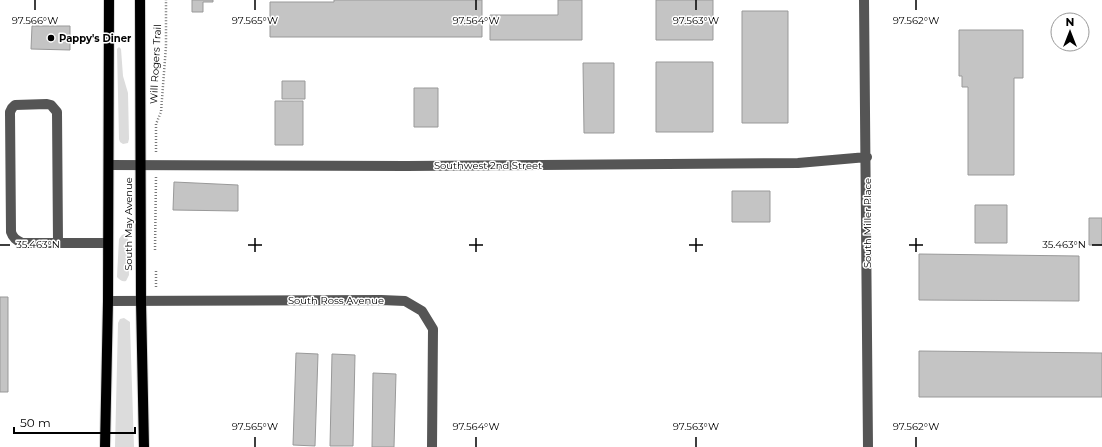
<svg xmlns="http://www.w3.org/2000/svg" width="1102" height="447" viewBox="0 0 1102 447" font-family="Montserrat,sans-serif">
  <rect width="100%" height="100%" fill="#fff"/>
  <path fill="#dcdcdc" d="M 119,47 L 121,49 L 123,76 L 128,93 L 129,139 L 128,143 L 123,144 L 120,142 L 119,139 L 117,49 Z
    M 125,234 L 128,239 L 129,275 L 126,281 C 122,282 120,280 117,277 L 119,239 L 122,235 Z
    M 124,318 L 130,322 L 130,326 L 134,447 L 115,447 L 118,323 L 120,319 Z"/>
  <path fill="#c4c4c4" stroke="#999" d="M 192,0 L 213,0 L 213,2 L 203,2 L 203,12 L 192,12 Z
    M 334,0 L 482,0 L 482,37 L 270,37 L 270,2 L 334,2 Z
    M 558,0 L 582,0 L 582,40 L 490,40 L 490,15 L 558,15 Z
    M 656,0 L 713,0 L 713,40 L 656,40 Z
    M 742,11 L 788,11 L 788,123 L 742,123 Z
    M 32,26 L 70,26 L 70,50 L 31,49 Z
    M 959,30 L 1023,30 L 1023,78 L 1014,78 L 1014,175 L 968,175 L 968,87 L 962,87 L 962,76 L 959,76 Z
    M 656,62 L 713,62 L 713,132 L 656,132 Z
    M 583,63 L 614,63 L 614,133 L 584,133 Z
    M 282,81 L 305,81 L 305,99 L 282,99 Z
    M 414,88 L 438,88 L 438,127 L 414,127 Z
    M 275,101 L 303,101 L 303,145 L 275,145 Z
    M 174,182 L 238,185 L 238,211 L 173,210 Z
    M 732,191 L 770,191 L 770,222 L 732,222 Z
    M 975,205 L 1007,205 L 1007,243 L 975,243 Z
    M 1089,218 L 1102,218 L 1102,245 L 1089,245 Z
    M 919,254 L 1079,256 L 1079,301 L 919,300 Z
    M 0,297 L 8,297 L 8,392 L 0,392 Z
    M 919,351 L 1102,353 L 1102,397 L 919,397 Z
    M 296,353 L 318,354 L 315,446 L 293,445 Z
    M 332,354 L 355,355 L 353,446 L 330,446 Z
    M 373,373 L 396,374 L 394,447 L 372,447 Z"/>
  <g fill="none" stroke-linecap="round" stroke-linejoin="round">
    <g stroke="#dbdbdb" stroke-width="12">
      <path id="major" d="M 140,0 L 141,301 L 144,447
        M 105,447 L 108,301 L 109,0"/>
    </g>
    <path stroke="#777" stroke-width="2.5" stroke-dasharray="1 2" stroke-linecap="butt" d="M 156,152 L 156,124 L 161,112 L 166,46 L 166,0
      M 155,250 L 156,177
      M 156,271 L 156,288"/>
    <path stroke="#555" stroke-width="10" d="M 864,0 L 868,447
      M 109,165 L 406,166 L 798,163 L 867,157
      M 58,243 L 57,112 L 51,105 L 47,104 L 15,105 L 12,108 L 10,112 L 11,232 C 13,238 16,240 22,243 L 108,243
      M 108,301 L 381,300 L 405,301 L 422,311 L 433,329 L 432,447"/>
    <use href="#major" stroke="#000" stroke-width="10"/>
  </g>
  <path fill="none" stroke="#000" stroke-width="1.5" d="M 35,0 L 35,10M 255,0 L 255,10M 476,0 L 476,10M 696,0 L 696,10M 916,0 L 916,10M 255,238 L 255,252M 476,238 L 476,252M 696,238 L 696,252M 916,238 L 916,252M 0,245 L 10,245M 248,245 L 262,245M 469,245 L 483,245M 689,245 L 703,245M 909,245 L 923,245M 1092,245 L 1102,245M 255,437 L 255,447M 476,437 L 476,447M 696,437 L 696,447M 916,437 L 916,447"/>
  <circle fill="#000" stroke="#fff" stroke-width="1.5" cx="51" cy="38" r="4"/>
  <g text-anchor="middle" stroke-width="3" stroke-linejoin="round" paint-order="stroke">
    <g font-size="10" font-weight="bold" fill="#000" stroke="#fff" text-anchor="start">
      <text x="59" y="42">Pappy's Diner</text>
    </g>
    <g font-size="10" fill="#000" stroke="#fff">
      <text transform="translate(155 64) rotate(-87)" y="4">Will Rogers Trail</text>
      <text x="488" y="169">Southwest 2nd Street</text>
      <text transform="translate(867 223) rotate(-90)" y="4">South Miller Place</text>
      <text transform="translate(128 224) rotate(-90)" y="4">South May Avenue</text>
      <text x="336" y="304">South Ross Avenue</text>
    </g>
  </g>
  <g font-size="10" text-anchor="middle" fill="#000" stroke="#fff" stroke-width="3" stroke-linejoin="round" paint-order="stroke">
    <text x="35" y="24">97.566°W</text>
    <text x="255" y="24">97.565°W</text>
    <text x="476" y="24">97.564°W</text>
    <text x="696" y="24">97.563°W</text>
    <text x="916" y="24">97.562°W</text>
    <text x="38" y="248">35.463°N</text>
    <text x="1064" y="248">35.463°N</text>
    <text x="255" y="430">97.565°W</text>
    <text x="476" y="430">97.564°W</text>
    <text x="696" y="430">97.563°W</text>
    <text x="916" y="430">97.562°W</text>
  </g>
  <g transform="translate(1070 32)"><circle r="19" fill="#ffffff" stroke="#999999"/>
  <path d="M0-3L7 15L0 10L-7 15Z" fill="#000000"/>
  <text y="-6" font-size="11" font-weight="bold" text-anchor="middle" fill="#000000">N</text>
  </g>
  <path d="M14 427v6h121v-6" fill="none" stroke="#000000" stroke-width="2"/>
  <text x="20" y="427" font-size="12" fill="#000000" stroke="#ffffff" stroke-width="3" paint-order="stroke">50 m</text>
</svg>
